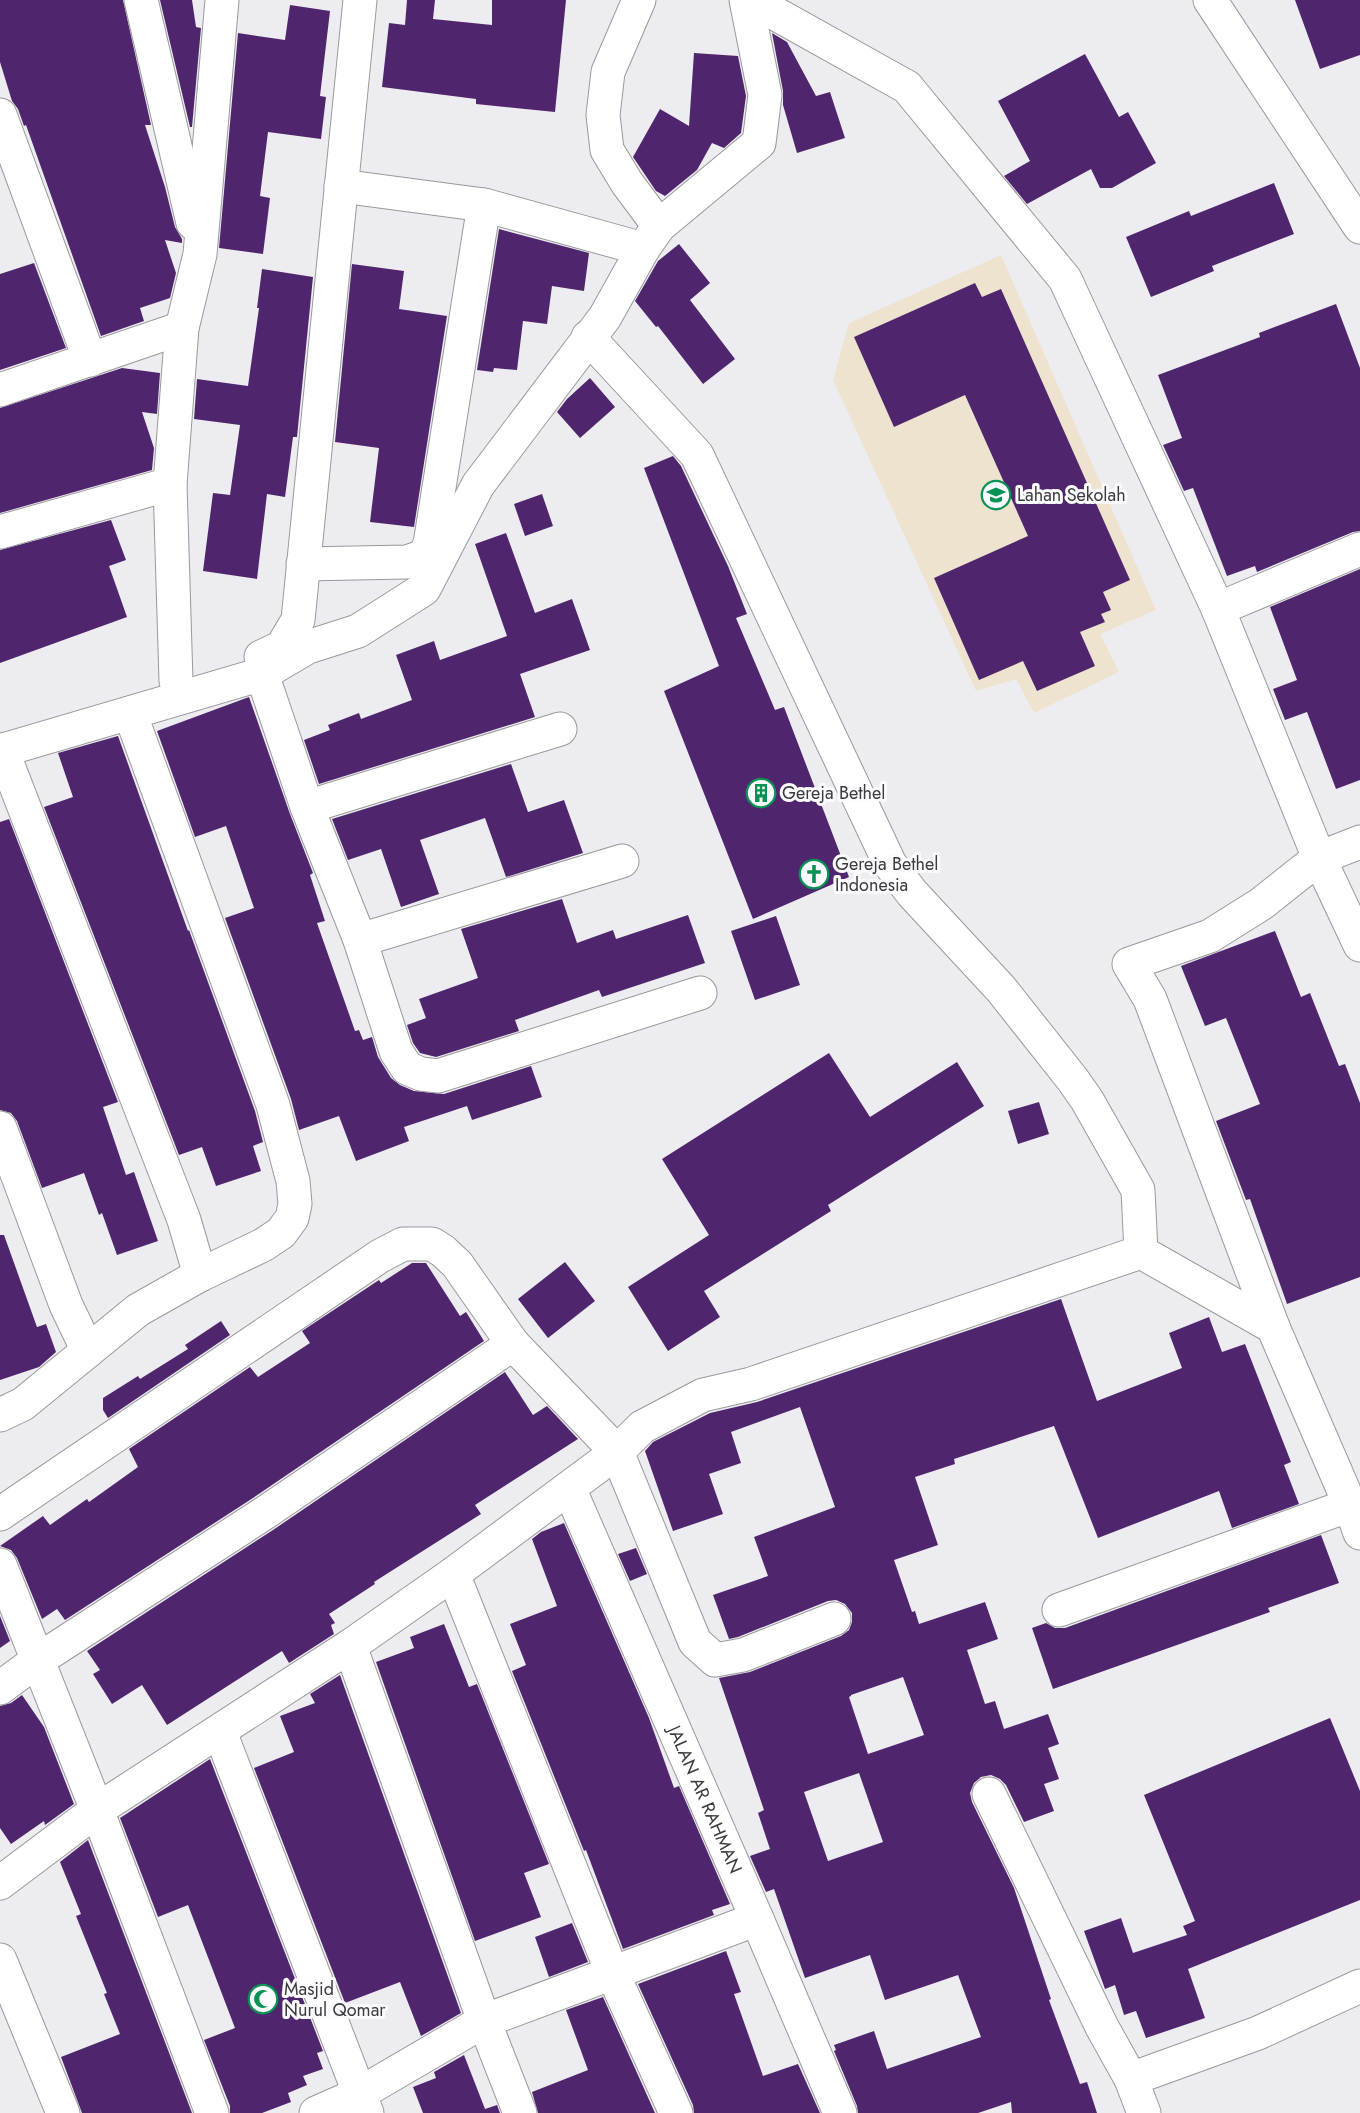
<svg xmlns="http://www.w3.org/2000/svg" width="1360" height="2113" viewBox="0 0 1360 2113" font-family="Jost,sans-serif">
  <rect width="100%" height="100%" fill="#ededf1"/>
  <path fill="#ede3ce" d="M 1001,255 L 1156,610 L 1100,634 L 1119,672 L 1034,713 L 1016,679 L 976,691 L 833,380 L 849,323 Z"/>
  <path fill="#4f266e" fill-rule="evenodd" d="M 0,0 L 123,0 L 151,125 L 145,125 L 165,187 L 175,227 L 182,239 L 182,243 L 165,240 L 176,273 L 170,298 L 140,308 L 144,321 L 101,336 L 26,125 L 24,126 L 18,109 L 12,101 L 0,62 Z
    M 160,0 L 192,0 L 196,27 L 201,28 L 192,127 L 190,127 Z
    M 407,0 L 435,0 L 433,19 L 492,25 L 492,0 L 566,0 L 555,112 L 476,104 L 476,99 L 382,87 L 389,23 L 405,25 Z
    M 1295,0 L 1360,0 L 1360,55 L 1320,69 Z
    M 290,5 L 330,11 L 320,96 L 326,97 L 321,139 L 268,132 L 260,196 L 270,198 L 263,254 L 219,248 L 238,33 L 285,40 Z
    M 772,33 L 787,42 L 816,96 L 830,92 L 845,138 L 797,153 L 783,105 L 783,91 Z
    M 694,53 L 738,56 L 746,96 L 741,133 L 724,148 L 712,143 L 697,170 L 665,196 L 656,191 L 633,157 L 660,109 L 689,126 Z
    M 1085,54 L 1119,117 L 1128,112 L 1156,163 L 1112,188 L 1100,188 L 1091,169 L 1027,204 L 1004,176 L 1030,161 L 998,101 Z
    M 1274,183 L 1294,234 L 1212,266 L 1214,271 L 1151,297 L 1126,237 L 1189,211 L 1191,216 Z
    M 499,229 L 589,253 L 584,291 L 552,286 L 547,324 L 523,321 L 517,370 L 494,368 L 493,372 L 477,370 Z
    M 679,244 L 710,283 L 690,300 L 735,359 L 703,384 L 658,326 L 656,327 L 635,301 L 658,261 Z
    M 34,263 L 66,348 L 0,370 L 0,274 Z
    M 352,264 L 404,271 L 399,309 L 447,316 L 414,527 L 370,522 L 379,448 L 335,442 Z
    M 262,269 L 313,277 L 297,437 L 293,437 L 285,497 L 267,494 L 257,579 L 203,571 L 213,493 L 230,495 L 240,425 L 194,419 L 197,379 L 248,386 L 259,308 L 257,308 Z
    M 975,283 L 982,297 L 1001,289 L 1130,580 L 1103,592 L 1111,610 L 1101,614 L 1105,622 L 1080,632 L 1095,666 L 1037,691 L 1023,661 L 979,680 L 934,578 L 1028,536 L 965,395 L 894,427 L 854,337 Z
    M 1336,304 L 1360,368 L 1360,531 L 1353,532 L 1257,572 L 1255,566 L 1227,576 L 1193,488 L 1184,491 L 1163,445 L 1182,438 L 1158,375 L 1260,337 L 1259,333 Z
    M 122,368 L 160,373 L 157,414 L 142,412 L 154,448 L 152,470 L 0,513 L 0,408 Z
    M 590,378 L 615,407 L 580,438 L 557,412 L 567,399 Z
    M 673,456 L 681,466 L 728,566 L 747,614 L 736,618 L 775,710 L 784,707 L 849,877 L 753,919 L 664,691 L 719,666 L 644,468 Z
    M 542,494 L 553,526 L 525,536 L 514,504 Z
    M 111,520 L 126,560 L 109,566 L 127,617 L 0,663 L 0,550 Z
    M 506,533 L 535,613 L 572,599 L 590,650 L 520,674 L 535,717 L 319,784 L 304,740 L 330,730 L 328,725 L 359,713 L 361,719 L 412,700 L 396,655 L 434,641 L 440,660 L 507,636 L 475,544 Z
    M 1360,569 L 1360,780 L 1336,789 L 1307,712 L 1285,720 L 1273,689 L 1297,680 L 1270,607 Z
    M 249,697 L 290,814 L 313,873 L 310,875 L 325,921 L 317,923 L 355,1031 L 359,1030 L 363,1040 L 372,1037 L 378,1057 L 391,1078 L 400,1085 L 414,1091 L 444,1094 L 531,1066 L 542,1097 L 472,1120 L 467,1106 L 404,1127 L 409,1141 L 356,1161 L 339,1116 L 299,1130 L 291,1099 L 225,918 L 254,908 L 226,826 L 195,837 L 157,731 Z
    M 118,736 L 188,931 L 189,930 L 255,1111 L 263,1142 L 253,1146 L 261,1171 L 216,1186 L 202,1147 L 179,1155 L 44,807 L 73,797 L 58,753 Z
    M 511,764 L 528,812 L 564,800 L 583,853 L 506,877 L 485,818 L 420,840 L 439,894 L 401,907 L 381,849 L 348,860 L 332,819 Z
    M 9,819 L 118,1102 L 103,1107 L 126,1175 L 134,1172 L 158,1241 L 117,1255 L 102,1213 L 99,1215 L 84,1173 L 42,1188 L 17,1121 L 11,1113 L 0,1110 L 0,822 Z
    M 562,899 L 577,943 L 613,930 L 616,939 L 688,915 L 705,963 L 602,997 L 599,990 L 515,1020 L 519,1031 L 436,1057 L 420,1053 L 413,1043 L 407,1025 L 426,1018 L 419,999 L 478,978 L 461,929 Z
    M 776,916 L 800,985 L 755,1000 L 731,931 Z
    M 1275,931 L 1301,997 L 1310,993 L 1339,1066 L 1345,1064 L 1360,1103 L 1360,1277 L 1287,1304 L 1250,1199 L 1246,1200 L 1216,1121 L 1260,1104 L 1226,1018 L 1205,1026 L 1181,966 Z
    M 829,1053 L 870,1117 L 957,1062 L 984,1106 L 828,1205 L 831,1211 L 704,1291 L 720,1317 L 668,1351 L 628,1287 L 709,1235 L 662,1159 Z
    M 1039,1102 L 1049,1134 L 1018,1144 L 1008,1111 Z
    M 0,1235 L 4,1235 L 37,1327 L 46,1324 L 56,1352 L 39,1367 L 0,1380 Z
    M 565,1262 L 595,1301 L 548,1338 L 518,1299 Z
    M 412,1263 L 426,1263 L 460,1316 L 466,1312 L 484,1341 L 253,1498 L 65,1620 L 57,1609 L 42,1619 L 17,1558 L 11,1550 L 0,1546 L 43,1516 L 50,1525 L 87,1499 L 89,1502 L 138,1467 L 129,1449 L 250,1367 L 258,1377 L 310,1343 L 302,1331 L 379,1280 L 381,1283 Z
    M 1061,1299 L 1097,1401 L 1182,1368 L 1169,1333 L 1209,1317 L 1222,1352 L 1245,1344 L 1291,1462 L 1284,1465 L 1299,1504 L 1232,1528 L 1219,1491 L 1098,1538 L 1054,1426 L 954,1459 L 955,1464 L 915,1477 L 938,1545 L 894,1560 L 912,1612 L 915,1611 L 919,1624 L 985,1602 L 998,1639 L 967,1650 L 985,1704 L 995,1701 L 1004,1729 L 1048,1714 L 1059,1744 L 1048,1748 L 1059,1779 L 1044,1784 L 1054,1811 L 1024,1822 L 1006,1785 L 1000,1779 L 991,1775 L 981,1777 L 974,1783 L 970,1793 L 972,1802 L 1014,1888 L 1051,1999 L 1049,2000 L 1080,2084 L 1087,2082 L 1097,2113 L 1012,2113 L 1011,2102 L 978,2113 L 858,2113 L 857,2106 L 834,2051 L 836,2050 L 834,2045 L 874,2031 L 887,2069 L 981,2037 L 958,1975 L 885,2000 L 870,1955 L 805,1978 L 774,1889 L 766,1892 L 750,1856 L 770,1849 L 758,1813 L 764,1810 L 719,1678 L 750,1672 L 841,1636 L 849,1630 L 852,1622 L 852,1613 L 845,1604 L 836,1600 L 828,1601 L 738,1637 L 729,1639 L 713,1595 L 768,1576 L 754,1537 L 835,1507 L 800,1407 L 731,1432 L 741,1463 L 709,1474 L 723,1514 L 673,1531 L 645,1451 L 653,1442 L 710,1413 L 757,1402 ZM 903,1677 L 924,1735 L 868,1754 L 849,1697 L 851,1696 L 851,1695 ZM 859,1773 L 883,1842 L 828,1861 L 804,1792 Z
    M 221,1321 L 230,1335 L 108,1418 L 103,1410 L 103,1398 L 138,1376 L 140,1379 L 188,1349 L 185,1345 Z
    M 505,1372 L 533,1415 L 547,1406 L 578,1439 L 475,1505 L 481,1514 L 374,1582 L 375,1584 L 329,1614 L 335,1623 L 331,1625 L 334,1634 L 289,1663 L 282,1651 L 167,1725 L 142,1685 L 112,1704 L 93,1674 L 100,1670 L 87,1651 L 273,1530 Z
    M 564,1523 L 649,1718 L 674,1788 L 679,1786 L 730,1904 L 712,1910 L 714,1915 L 623,1949 L 586,1850 L 584,1851 L 512,1671 L 526,1665 L 510,1624 L 557,1606 L 532,1539 L 541,1532 Z
    M 1321,1535 L 1339,1583 L 1268,1608 L 1270,1612 L 1053,1689 L 1032,1628 L 1046,1623 L 1055,1628 L 1065,1628 Z
    M 636,1548 L 647,1574 L 630,1581 L 618,1554 Z
    M 0,1616 L 10,1641 L 0,1648 Z
    M 444,1624 L 469,1687 L 477,1684 L 549,1864 L 524,1873 L 541,1917 L 475,1941 L 376,1662 L 414,1648 L 410,1637 Z
    M 340,1675 L 461,2013 L 421,2036 L 400,1982 L 345,2003 L 254,1768 L 294,1752 L 280,1716 L 315,1703 L 310,1694 Z
    M 22,1695 L 44,1727 L 74,1804 L 45,1825 L 44,1821 L 11,1844 L 0,1828 L 0,1706 L 11,1703 Z
    M 1330,1718 L 1360,1791 L 1360,1900 L 1188,1969 L 1205,2018 L 1146,2038 L 1136,2011 L 1124,2015 L 1115,1985 L 1105,1989 L 1084,1931 L 1121,1918 L 1133,1953 L 1187,1935 L 1183,1926 L 1195,1921 L 1144,1795 Z
    M 210,1759 L 323,2051 L 317,2053 L 323,2069 L 303,2076 L 307,2085 L 288,2093 L 291,2102 L 262,2113 L 230,2113 L 230,2106 L 204,2040 L 235,2028 L 188,1905 L 158,1917 L 120,1818 Z
    M 88,1840 L 192,2113 L 82,2113 L 61,2057 L 120,2034 L 104,1994 L 107,1993 L 76,1916 L 81,1914 L 60,1862 Z
    M 572,1923 L 588,1962 L 549,1977 L 535,1937 Z
    M 726,1951 L 741,1992 L 734,1994 L 763,2076 L 798,2064 L 820,2113 L 694,2113 L 693,2105 L 638,1984 Z
    M 603,1997 L 655,2113 L 538,2113 L 532,2092 L 588,2070 L 566,2010 Z
    M 464,2055 L 485,2109 L 497,2105 L 500,2113 L 423,2113 L 413,2087 L 436,2078 L 434,2072 Z"/>
  <g fill="none" stroke-linecap="round" stroke-linejoin="round">
    <g stroke="#99999c" stroke-width="35">
      <g id="street">
        <path d="M 141,0 L 193,223"/>
        <path d="M 639,0 L 608,72 L 603,115 L 607,150 L 627,183 L 659,226"/>
        <path d="M 751,0 L 907,87 L 1065,279 L 1218,609 L 1319,858 L 1360,945"/>
        <path d="M 1210,0 L 1360,227"/>
        <path d="M 0,115 L 90,360"/>
        <path d="M 341,186 L 484,205 L 643,249"/>
        <path d="M 588,337 L 697,455 L 890,864 L 912,893 L 1001,989 L 1073,1080 L 1087,1100 L 1138,1190 L 1141,1252 L 1273,1327"/>
        <path d="M 0,390 L 182,328"/>
        <path d="M 0,532 L 170,484"/>
        <path d="M 303,564 L 407,562 L 424,556 L 430,544 L 484,205"/>
        <path d="M 1218,609 L 1360,549"/>
        <path d="M 261,657 L 282,647 L 298,620 L 360,0"/>
        <path d="M 262,674 L 307,807 L 360,940 L 396,1051 L 407,1068 L 421,1074 L 438,1076 L 700,993"/>
        <path d="M 176,681 L 170,484 L 182,328 L 200,254 L 222,0"/>
        <path d="M 2,750 L 184,1220 L 200,1275"/>
        <path d="M 0,751 L 262,674 L 308,647 L 358,631 L 424,589 L 478,485 L 605,317 L 643,249 L 659,226 L 759,143 L 765,95 L 746,0"/>
        <path d="M 307,807 L 560,729"/>
        <path d="M 1360,842 L 1319,858 L 1261,904 L 1210,936 L 1129,964 L 1150,999 L 1273,1327 L 1350,1505 L 1360,1533"/>
        <path d="M 360,940 L 622,861"/>
        <path d="M 0,1128 L 66,1305 L 88,1351"/>
        <path d="M 0,1415 L 23,1404 L 138,1310 L 200,1275 L 263,1245 L 281,1233 L 292,1218 L 295,1204 L 293,1181 L 273,1105 L 130,713"/>
        <path id="s1" d="M 569,1488 L 757,1919 L 840,2113"/>
        <path d="M 0,1514 L 380,1256 L 403,1244 L 432,1244 L 443,1251 L 457,1264 L 513,1344 L 617,1452 L 695,1642 L 715,1660 L 743,1655 L 834,1619"/>
        <path d="M 0,1565 L 97,1810 L 350,1646 L 453,1574 L 617,1452 L 642,1427 L 703,1395 L 751,1384 L 1141,1252"/>
        <path d="M 453,1574 L 612,1972 L 676,2113"/>
        <path d="M 1059,1610 L 1350,1505"/>
        <path d="M 350,1646 L 484,2021 L 520,2113"/>
        <path d="M 0,1688 L 38,1660 L 263,1514 L 513,1344"/>
        <path d="M 220,1732 L 367,2113"/>
        <path d="M 989,1794 L 1102,2027 L 1131,2079"/>
        <path d="M 0,1883 L 97,1810 L 212,2113"/>
        <path d="M 0,1960 L 63,2113"/>
        <path d="M 316,2113 L 359,2094 L 484,2021 L 757,1919"/>
        <path d="M 1144,2113 L 1131,2079 L 1258,2033 L 1360,1986"/>
      </g>
    </g>
    <use href="#street" stroke="#fff" stroke-width="33"/>
  </g>
  <defs>
    <g id="school-ring" transform="scale(1.5)"><circle r="9.5" fill="#fbfbfe" stroke="#079353" stroke-width="1.5"/><path d="M0-5L7-2L0 1L-7-2ZM-4 1L0 2.5L4 1V4Q0 6-4 4Z" fill="#079353"/></g>
    <g id="building-ring" transform="scale(1.5)"><circle r="9.5" fill="#fbfbfe" stroke="#079353" stroke-width="1.5"/><path d="M-4-6H4V6H1V3H-1V6H-4ZM-2.5-4.3h1.7v1.8h-1.7ZM.8-4.3h1.7v1.8H.8ZM-2.5-1h1.7V.8h-1.7ZM.8-1h1.7V.8H.8Z" fill="#079353"/></g>
    <g id="church-ring" transform="scale(1.5)"><circle r="9.5" fill="#fbfbfe" stroke="#079353" stroke-width="1.5"/><path d="M-1.2-6h2.4v3.5h3.3v2.4h-3.3V6h-2.4V-.1h-3.3v-2.4h3.3Z" fill="#079353"/></g>
    <g id="mosque-ring" transform="scale(1.5)"><circle r="9.5" fill="#fbfbfe" stroke="#079353" stroke-width="1.5"/><path d="M3.5-4.9A6 6 0 1 0 3.5 4.9A5 5 0 1 1 3.5-4.9Z" fill="#079353"/></g>
  </defs>
  <g fill-rule="evenodd">
    <use href="#school-ring" x="996" y="495"/>
    <use href="#building-ring" x="761" y="793"/>
    <use href="#church-ring" x="814" y="874"/>
    <use href="#mosque-ring" x="263" y="1999"/>
  </g>
  <g text-anchor="middle" stroke-width="6" stroke-linejoin="round" paint-order="stroke">
    <g font-size="18" fill="#3b3b3d" stroke="#fbfbfe" text-anchor="start">
      <text x="1017" y="501">Lahan Sekolah</text>
      <text x="782" y="799">Gereja Bethel</text>
      <text x="835" y="870">Gereja Bethel<tspan x="835" dy="21">Indonesia</tspan></text>
      <text x="284" y="1995">Masjid<tspan x="284" dy="21">Nurul Qomar</tspan></text>
    </g>
    <g font-size="18" fill="#3b3b3d" stroke="#fbfbfe">
      <text dy="6" stroke="none"><textPath href="#s1" startOffset="340">JALAN AR RAHMAN</textPath></text>
    </g>
  </g>
</svg>
